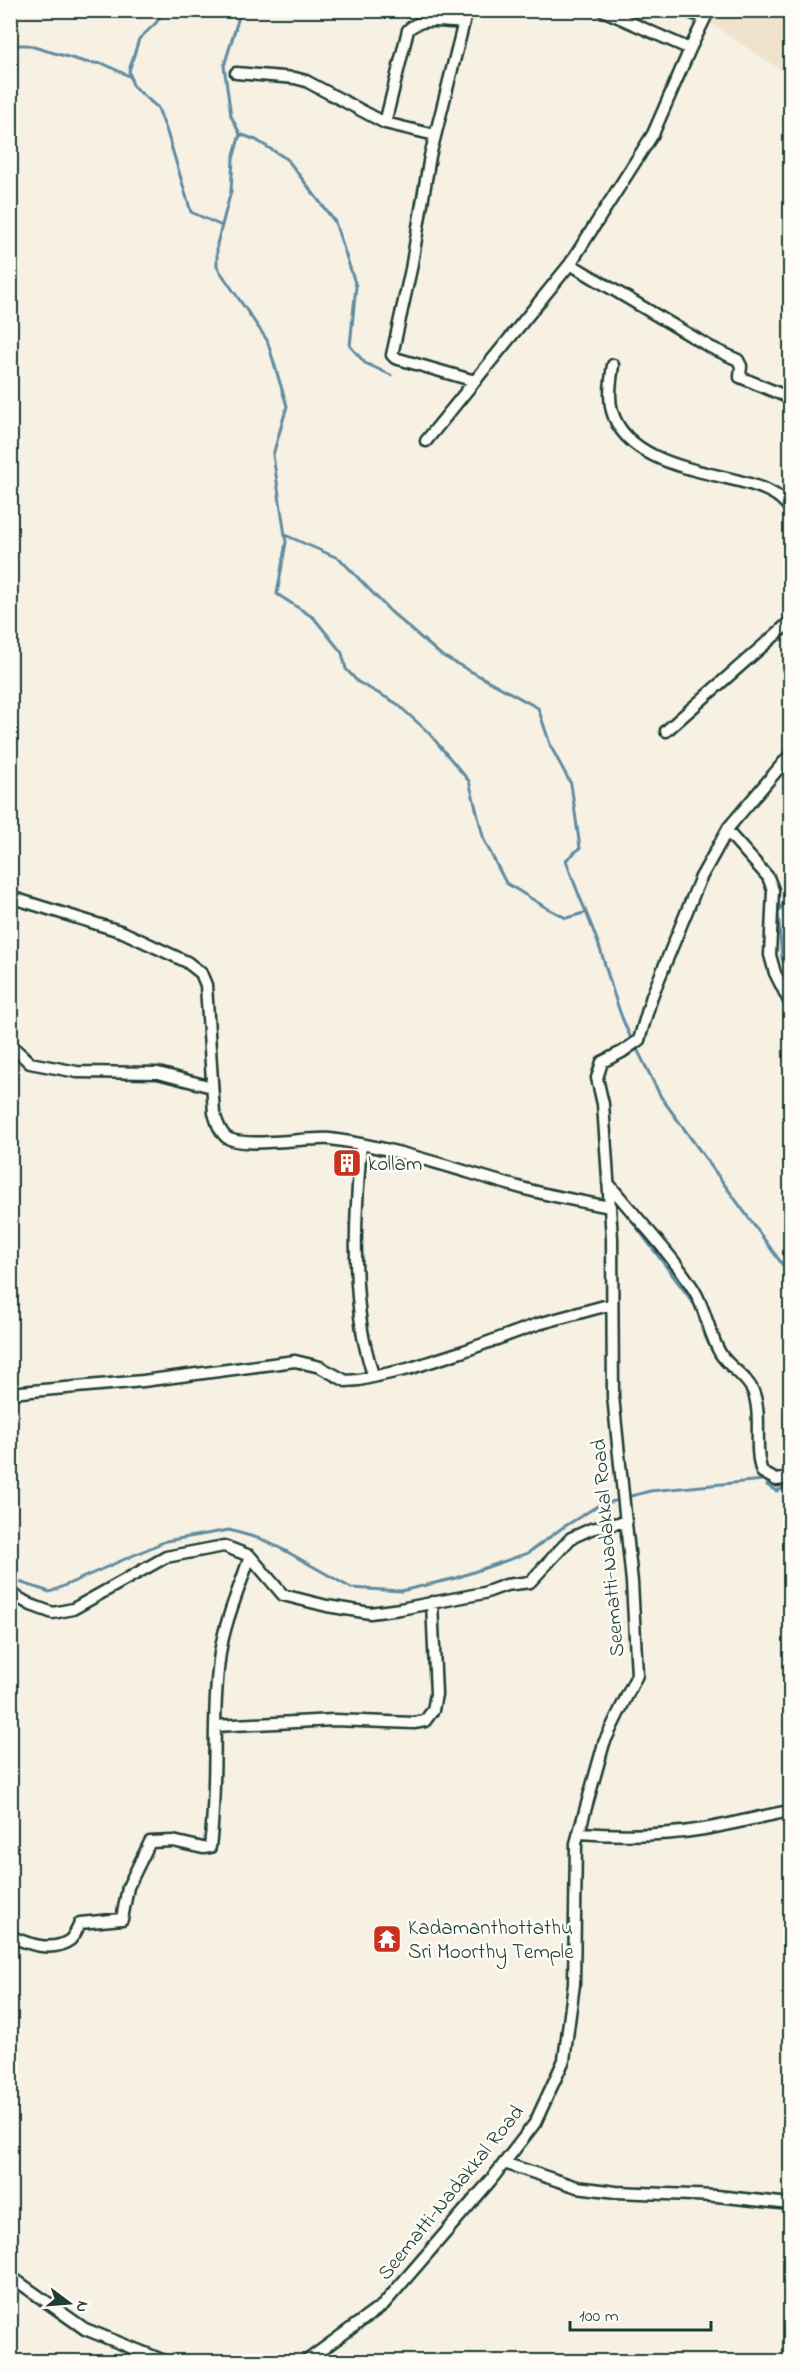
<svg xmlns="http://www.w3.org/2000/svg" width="801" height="2372" viewBox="0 0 801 2372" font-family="'Indie Flower',sans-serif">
  <rect width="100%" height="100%" fill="#f7f1e3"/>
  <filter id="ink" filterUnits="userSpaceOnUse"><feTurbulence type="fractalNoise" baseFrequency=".0167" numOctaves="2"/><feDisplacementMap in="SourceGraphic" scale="12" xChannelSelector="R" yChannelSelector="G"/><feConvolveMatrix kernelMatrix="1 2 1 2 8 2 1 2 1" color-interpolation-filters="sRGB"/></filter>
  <g filter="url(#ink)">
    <path fill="#f0e3cb" d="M 717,11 L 790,11 L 790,76 L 710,23 Z"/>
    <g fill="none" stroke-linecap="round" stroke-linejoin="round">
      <path stroke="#618ba1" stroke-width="3" d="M 164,10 L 156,23 L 139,39 L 129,71 L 133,86 L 158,108 L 167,132 L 191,212 L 222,226
        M 241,10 L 224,66 L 231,116 L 240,134 L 233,159 L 231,191 L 217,244 L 217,267 L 267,340 L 287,406 L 273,455 L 286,542 L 277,594 L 314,618 L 342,653 L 346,669 L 358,682 L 396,703 L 428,732 L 469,781 L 484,840 L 506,883 L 545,907 L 566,918 L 584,913
        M 10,45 L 27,45 L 85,62 L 104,64 L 131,77
        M 240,134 L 256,140 L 287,159 L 335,222 L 356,286 L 350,346 L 365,363 L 391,375
        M 285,535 L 340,559 L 390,611 L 441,655 L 538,708 L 551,747 L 571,784 L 580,848 L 566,860 C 575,888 588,915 598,943 C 609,974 615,1006 630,1036
        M 790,890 L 778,913 L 782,958 L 790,974
        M 638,1051 L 661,1097 L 790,1275
        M 635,1225 L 698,1309 L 702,1330 L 712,1350
        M 767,1485 L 776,1491 L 790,1486
        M 631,1496 L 650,1491 L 763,1480
        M 10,1579 L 50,1592 L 166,1541 L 229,1530 L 261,1539 L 284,1550 L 351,1588 L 401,1591 L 456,1578 L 528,1553 L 562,1528 L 599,1505 L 615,1501"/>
      <g stroke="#1f3d34" stroke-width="15">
        <path id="minor" d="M 467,10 L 430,156 L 411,269 L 392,355 L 395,358 L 475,381
          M 602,10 L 690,49
          M 684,10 L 705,18
          M 709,10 L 690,49 L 653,134 L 570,264 L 710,347 L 738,360 L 741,366 L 740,377 L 790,398
          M 236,73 L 295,78 L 306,81 L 385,123 L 435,135
          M 385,123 L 408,30 C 421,16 446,22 463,23
          M 613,365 C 611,380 608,396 612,411 C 626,461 697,470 739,481 C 758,486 779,492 790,509
          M 426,441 L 570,264
          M 666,731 L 790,622
          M 727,831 L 768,877 L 773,890 L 770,955 L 775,973 L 790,1003
          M 10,897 L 123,932 L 187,962 L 201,973 L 206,985 L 214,1113 C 217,1122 219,1131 226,1137 C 241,1149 308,1137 330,1139 C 399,1148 463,1172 529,1190 C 556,1197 583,1202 610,1207
          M 10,1044 L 30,1063 L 77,1072 L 158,1073 L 212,1087
          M 361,1144 C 356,1207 352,1267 362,1330 C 364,1345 369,1361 373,1375
          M 608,1183 C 637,1219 670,1252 694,1290 C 706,1310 709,1334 720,1353 C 729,1368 746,1375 753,1391 C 763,1416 753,1447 762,1472 L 776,1480 L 790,1478
          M 10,1393 L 143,1381 L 295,1361 L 320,1367 L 346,1381 L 359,1380 L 408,1369 L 464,1351 L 538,1324 L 612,1304
          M 10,1593 L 31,1605 L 53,1613 L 73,1609 L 166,1557 L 224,1546 L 250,1556 L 283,1595 L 327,1606 L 370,1613 L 400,1609 L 484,1593 L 506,1585 L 530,1582 L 571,1538 L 591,1529 L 626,1521
          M 215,1726 L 334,1720 L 414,1723 L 425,1721 L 433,1710 L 436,1694 L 432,1602
          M 579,1833 C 621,1836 663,1836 704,1829 C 733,1824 762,1816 790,1811
          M 10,1936 C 28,1944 52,1953 70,1940 C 74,1936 78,1928 80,1923 L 122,1919 L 128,1887 L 150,1842 L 173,1841 L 203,1848 L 210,1847 C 218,1782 211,1717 220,1653 C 225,1620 240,1587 250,1556
          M 504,2163 L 577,2187 L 616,2192 L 717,2196 L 790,2204
          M 10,2276 L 85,2329 L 167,2362
          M 305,2362 L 383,2305 L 491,2180 L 535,2123 L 564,2060 L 574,1984 L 576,1843 L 604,1743 L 637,1675 L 632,1582 L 613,1396 L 612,1238 L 603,1104 L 597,1078 L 602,1062 L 622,1052 L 639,1040 L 652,996 L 700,879 L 729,827 L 790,755"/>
      </g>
      <use href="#minor" stroke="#fdfcf7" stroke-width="10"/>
    </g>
  </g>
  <defs>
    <g id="building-square" transform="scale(1.5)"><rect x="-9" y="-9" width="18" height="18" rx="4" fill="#c8321e" stroke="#fdfcf7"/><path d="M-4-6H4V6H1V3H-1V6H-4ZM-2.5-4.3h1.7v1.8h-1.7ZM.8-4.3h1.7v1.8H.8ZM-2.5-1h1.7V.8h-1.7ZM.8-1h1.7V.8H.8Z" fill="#fff"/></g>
    <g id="temple-square" transform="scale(1.5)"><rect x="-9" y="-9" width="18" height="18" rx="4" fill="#c8321e" stroke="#fdfcf7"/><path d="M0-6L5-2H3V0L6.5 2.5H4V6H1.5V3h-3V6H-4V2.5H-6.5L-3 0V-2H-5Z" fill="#fff"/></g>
  </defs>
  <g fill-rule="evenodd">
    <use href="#building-square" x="347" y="1163"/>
    <use href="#temple-square" x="387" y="1939"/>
  </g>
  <g text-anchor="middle" stroke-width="5" stroke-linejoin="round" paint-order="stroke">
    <g font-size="21" fill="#1f3d34" stroke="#fdfcf7" text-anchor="start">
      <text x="368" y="1170">kollam</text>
      <text x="408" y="1934">Kadamanthottathu<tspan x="408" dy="24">Sri Moorthy Temple</tspan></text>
    </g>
    <g font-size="21" fill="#1f3d34" stroke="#fdfcf7">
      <text transform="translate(607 1548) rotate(-95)" y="7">Seematti-Nadakkal Road</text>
      <text transform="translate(450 2192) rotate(-51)" y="7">Seematti-Nadakkal Road</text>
    </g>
  </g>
  <rect width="801" height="2372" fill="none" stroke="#fdfcf7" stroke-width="36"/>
  <rect x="18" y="18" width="765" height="2336" fill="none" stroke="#1f3d34" stroke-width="2" filter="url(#ink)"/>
  <g transform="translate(69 2303) rotate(106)" stroke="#fdfcf7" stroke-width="4.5" paint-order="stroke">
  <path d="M0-4.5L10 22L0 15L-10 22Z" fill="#1f3d34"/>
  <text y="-9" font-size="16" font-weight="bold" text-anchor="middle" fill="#1f3d34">N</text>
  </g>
  <path d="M570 2321v9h141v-9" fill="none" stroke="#1f3d34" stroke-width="3"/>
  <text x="579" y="2321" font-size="18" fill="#1f3d34" stroke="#fdfcf7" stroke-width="4.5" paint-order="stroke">100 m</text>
</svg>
